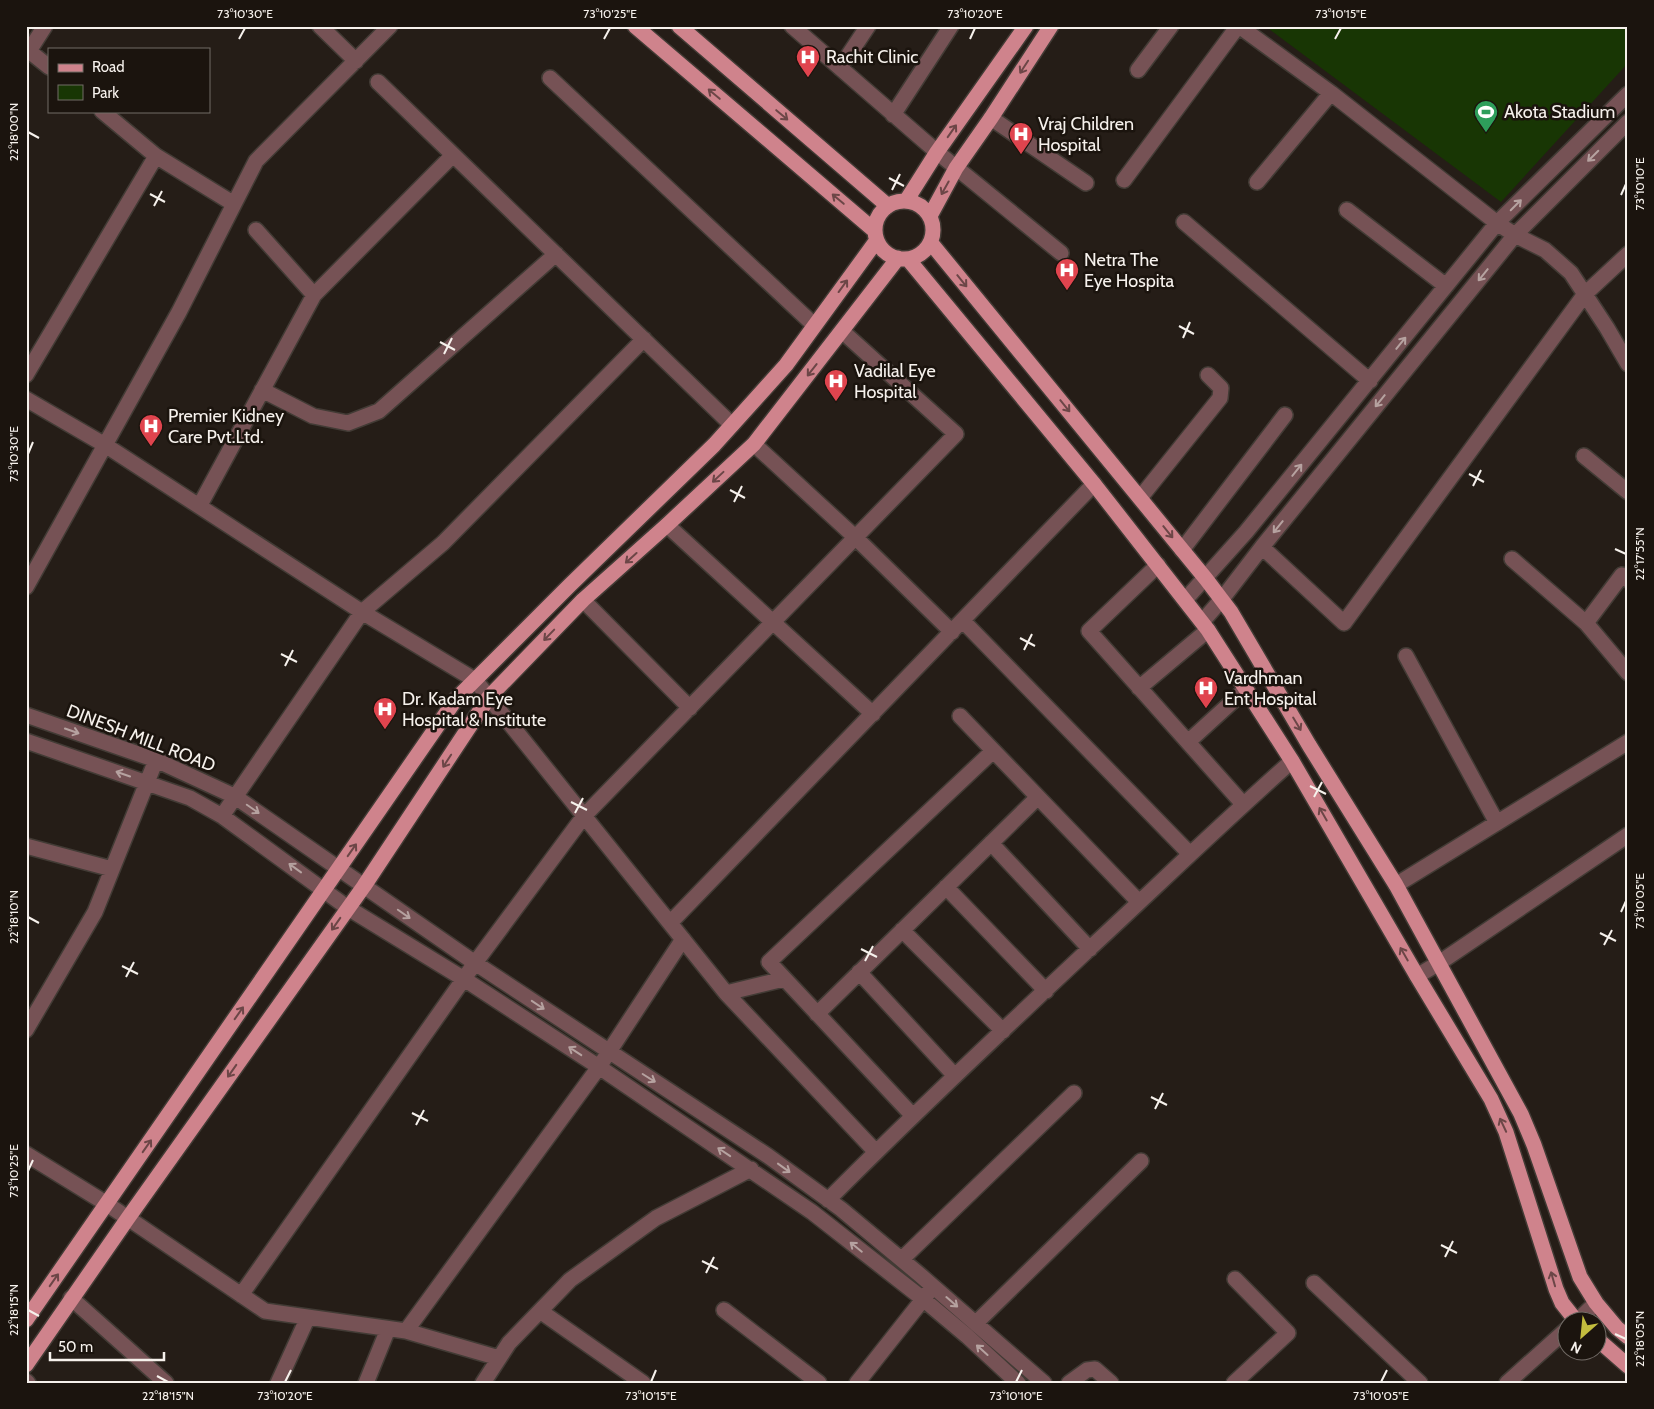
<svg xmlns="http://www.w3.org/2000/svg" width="1654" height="1409" viewBox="0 0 1654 1409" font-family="Cabin,sans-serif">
  <rect width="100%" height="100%" fill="#251d17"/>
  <path fill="#183604" d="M 1265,26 L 1628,26 L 1628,63 L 1501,202 Z"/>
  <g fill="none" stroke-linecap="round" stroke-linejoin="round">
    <g stroke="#423b35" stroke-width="18">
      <path id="minor" d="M 320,26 L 356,61
        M 792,26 L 937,152 L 1061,253
        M 1239,26 L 1331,93 L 1497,223 L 1515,235 L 1545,250 L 1571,273 L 1607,328 L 1628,364
        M 26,49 L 29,51 L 45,26
        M 29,51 L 49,67
        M 840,68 L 868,26
        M 1138,70 L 1171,26
        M 550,78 L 814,325
        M 378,82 L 732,425
        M 102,111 L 156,156 L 234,204
        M 893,115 L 951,26
        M 991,118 L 1086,183
        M 1124,180 L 1238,26
        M 1257,182 L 1331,93
        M 1347,210 L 1446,286
        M 1184,222 L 1370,381
        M 256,230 L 314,295
        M 26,375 L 156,156
        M 262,390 L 313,416 L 348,423 L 379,411 L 556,254
        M 26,399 L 105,445 L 362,612 L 475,680 L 726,993 L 876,1152
        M 754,444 L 856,538 L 952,632
        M 1584,456 L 1628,492
        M 1140,498 L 1220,398 L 1221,388 L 1208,375
        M 200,505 L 314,295 L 453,155
        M 667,525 L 873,714
        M 1262,547 L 1344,623 L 1585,294 L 1628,254
        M 1182,550 L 1285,415
        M 1512,559 L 1586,623 L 1628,673
        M 1158,565 L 1089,631 L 1243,804
        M 26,587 L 179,312 L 256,161 L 390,26
        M 583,600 L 690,708
        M 1185,600 L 1246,532 L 1497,223 L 1628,94
        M 963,621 L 1190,854
        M 1202,622 L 1222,599 L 1262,547 L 1515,235 L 1628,122
        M 1586,623 L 1622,575 L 1628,580
        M 1406,656 L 1497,823
        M 1139,688 L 1208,630
        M 26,715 L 156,760 L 234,796 L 475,963 L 768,1156 L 841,1209 L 920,1275 L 1044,1383
        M 960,716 L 1139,902
        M 26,741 L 190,798 L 222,816 L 348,908 L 464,979 L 599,1067 L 812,1212 L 923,1299 L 967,1336 L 1018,1383
        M 1188,742 L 1246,689
        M 222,816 L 362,612 L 443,543 L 644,339
        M 991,843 L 1090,949
        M 26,846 L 112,869
        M 1396,885 L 1628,742
        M 946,887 L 1046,991
        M 670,923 L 1094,484
        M 902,930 L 1003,1031
        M 859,972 L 955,1076
        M 1417,976 L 1439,963 L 1628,835
        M 726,993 L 784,979
        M 817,1014 L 1038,797
        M 26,1030 L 95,912 L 156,760
        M 913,1116 L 769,962 L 993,751
        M 26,1154 L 107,1204 L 265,1311 L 406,1331 L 499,1358
        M 828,1200 C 912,1115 1000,1033 1087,951 C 1155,888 1222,823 1292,761
        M 902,1259 L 1074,1093
        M 1314,1283 L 1420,1383
        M 241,1295 L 475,963 L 584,816 L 956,434 L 842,331
        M 71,1298 L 166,1383
        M 724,1310 L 819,1383
        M 540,1311 L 643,1383
        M 1576,1322 L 1596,1303
        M 976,1323 L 1141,1161
        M 406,1331 L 599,1067 L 683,939
        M 26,1381 L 28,1383
        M 278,1383 L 308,1317
        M 366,1383 L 388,1329
        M 483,1383 L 509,1343 L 570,1280 L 656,1218 L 751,1169
        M 857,1383 L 928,1293
        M 1069,1383 L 1087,1370 L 1095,1369 L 1111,1383
        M 1234,1383 L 1288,1333 L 1235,1279
        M 1507,1383 L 1566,1330"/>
    </g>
    <g stroke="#423b35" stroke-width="18">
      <path id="major" d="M 635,26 L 875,231
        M 679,26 L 888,206
        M 906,201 L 937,152 L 1026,26
        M875 230a29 29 0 1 1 58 0a29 29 0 1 1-58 0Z
        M 930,216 L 956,168 L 991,118 L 1051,26
        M 931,243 L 1206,579 L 1231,612 L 1309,745 L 1396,885 L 1521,1114 L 1534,1145 L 1580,1277 L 1596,1303 L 1617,1328 L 1628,1337
        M 908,259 L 1094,484 L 1208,630 L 1292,761 L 1417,976 L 1491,1099 L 1506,1132 L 1556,1289 L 1562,1303 L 1577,1322
        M 26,1320 L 456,699 L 569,586 L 714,445 L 786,365 L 877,240
        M 1596,1338 L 1628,1366
        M 26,1365 L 128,1218 L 364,886 L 489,697 L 583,600 L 667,525 L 754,444 L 898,258"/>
    </g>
    <use href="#minor" stroke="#765255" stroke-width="15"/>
    <use href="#major" stroke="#cf838c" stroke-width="15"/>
  </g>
  <defs><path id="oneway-shaft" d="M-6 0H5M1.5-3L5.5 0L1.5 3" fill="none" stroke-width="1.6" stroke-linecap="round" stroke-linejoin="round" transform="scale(1.25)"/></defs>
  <g stroke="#6c4647">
    <use href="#oneway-shaft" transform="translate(1024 67) rotate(123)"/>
    <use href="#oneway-shaft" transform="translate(714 94) rotate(-140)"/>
    <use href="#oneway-shaft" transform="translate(782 115) rotate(40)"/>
    <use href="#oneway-shaft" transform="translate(952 131) rotate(-55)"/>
    <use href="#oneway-shaft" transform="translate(945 188) rotate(119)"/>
    <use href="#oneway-shaft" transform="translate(838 199) rotate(-140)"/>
    <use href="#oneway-shaft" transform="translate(962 281) rotate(51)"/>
    <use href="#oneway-shaft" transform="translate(843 286) rotate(-54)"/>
    <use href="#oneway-shaft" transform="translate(812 370) rotate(128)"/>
    <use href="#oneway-shaft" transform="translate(1065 406) rotate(51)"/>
    <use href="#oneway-shaft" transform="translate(718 477) rotate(137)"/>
    <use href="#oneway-shaft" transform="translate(1168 532) rotate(51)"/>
    <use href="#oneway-shaft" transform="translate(631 558) rotate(138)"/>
    <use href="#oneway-shaft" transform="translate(549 635) rotate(134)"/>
    <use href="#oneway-shaft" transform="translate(1297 724) rotate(59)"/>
    <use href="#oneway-shaft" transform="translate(447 761) rotate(123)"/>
    <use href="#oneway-shaft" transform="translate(1323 814) rotate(-120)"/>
    <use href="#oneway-shaft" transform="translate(352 850) rotate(-55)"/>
    <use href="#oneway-shaft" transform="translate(336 924) rotate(125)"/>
    <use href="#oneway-shaft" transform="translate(1404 954) rotate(-120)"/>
    <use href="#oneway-shaft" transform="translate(239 1013) rotate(-55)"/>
    <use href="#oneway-shaft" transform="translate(232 1071) rotate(125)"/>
    <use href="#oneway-shaft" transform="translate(1503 1125) rotate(-115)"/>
    <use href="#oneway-shaft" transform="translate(147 1146) rotate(-55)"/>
    <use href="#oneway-shaft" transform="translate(1553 1279) rotate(-106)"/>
    <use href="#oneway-shaft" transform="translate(54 1280) rotate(-55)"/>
  </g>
  <g stroke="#b6a2a0">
    <use href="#oneway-shaft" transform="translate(1593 156) rotate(135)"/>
    <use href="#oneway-shaft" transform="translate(1516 205) rotate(-45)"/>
    <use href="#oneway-shaft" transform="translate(1483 275) rotate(129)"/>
    <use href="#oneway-shaft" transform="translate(1401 343) rotate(-51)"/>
    <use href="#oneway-shaft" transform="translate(1380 401) rotate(129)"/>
    <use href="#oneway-shaft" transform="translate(1297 470) rotate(-51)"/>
    <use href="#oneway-shaft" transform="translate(1278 527) rotate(129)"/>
    <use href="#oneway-shaft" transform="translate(72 731) rotate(19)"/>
    <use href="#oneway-shaft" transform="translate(123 774) rotate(-161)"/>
    <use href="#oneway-shaft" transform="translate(253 809) rotate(35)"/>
    <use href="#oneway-shaft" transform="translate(295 868) rotate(-144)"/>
    <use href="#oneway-shaft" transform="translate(404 914) rotate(35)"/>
    <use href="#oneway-shaft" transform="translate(538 1005) rotate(34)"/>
    <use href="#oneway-shaft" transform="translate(575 1051) rotate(-147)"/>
    <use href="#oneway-shaft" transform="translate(649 1078) rotate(32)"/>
    <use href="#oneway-shaft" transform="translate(724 1152) rotate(-146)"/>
    <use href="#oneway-shaft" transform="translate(784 1168) rotate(36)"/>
    <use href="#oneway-shaft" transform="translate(856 1247) rotate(-141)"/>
    <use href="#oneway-shaft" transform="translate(952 1302) rotate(41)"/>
    <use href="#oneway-shaft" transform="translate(982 1350) rotate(-138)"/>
  </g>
  <path fill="none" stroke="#f6f1ec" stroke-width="2" d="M 239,39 L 245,28M 604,39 L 610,28M 970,39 L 975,28M 1335,39 L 1341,28M 28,132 L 39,138M 889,178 L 904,186M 892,190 L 900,174M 150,194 L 165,202M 1621,195 L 1626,184M 154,206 L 162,191M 1179,326 L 1194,334M 1183,338 L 1190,322M 440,342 L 455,350M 444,354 L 452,338M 28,454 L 33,442M 1469,474 L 1484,482M 1473,486 L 1481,470M 730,490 L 745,498M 734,502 L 742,486M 1615,549 L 1626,554M 1020,638 L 1035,646M 1024,650 L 1032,634M 281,654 L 297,662M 285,666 L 293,650M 1310,786 L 1326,794M 1314,797 L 1322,782M 571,802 L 587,810M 575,813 L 583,798M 1621,912 L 1626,901M 28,917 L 39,923M 1600,933 L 1616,941M 1604,945 L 1612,930M 861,949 L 877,957M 865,961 L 873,946M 122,966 L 138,974M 126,977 L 134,962M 1151,1097 L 1167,1105M 1155,1109 L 1163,1093M 412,1113 L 428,1121M 416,1125 L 424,1110M 28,1171 L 33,1160M 1441,1245 L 1457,1253M 1445,1257 L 1453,1241M 702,1261 L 718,1269M 706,1273 L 714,1257M 28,1310 L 39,1316M 1615,1334 L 1626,1339M 157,1376 L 168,1382M 285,1382 L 291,1370M 651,1382 L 656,1370M 1016,1382 L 1022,1370M 1381,1382 L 1387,1370"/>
  <defs>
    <g id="hospital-pin" transform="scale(1.25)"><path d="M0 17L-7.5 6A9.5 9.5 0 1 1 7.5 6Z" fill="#e0444e" stroke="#1b140e"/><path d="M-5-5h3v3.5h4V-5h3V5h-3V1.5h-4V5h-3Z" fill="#fff"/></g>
    <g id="stadium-pin" transform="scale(1.25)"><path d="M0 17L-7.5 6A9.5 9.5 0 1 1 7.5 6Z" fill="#2e9e5b" stroke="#1b140e"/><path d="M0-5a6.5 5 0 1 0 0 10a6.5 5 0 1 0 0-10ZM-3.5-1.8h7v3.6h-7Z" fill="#fff"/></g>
  </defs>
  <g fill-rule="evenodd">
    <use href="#hospital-pin" x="808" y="57"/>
    <use href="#stadium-pin" x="1486" y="112"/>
    <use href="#hospital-pin" x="1021" y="134"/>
    <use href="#hospital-pin" x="1067" y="270"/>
    <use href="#hospital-pin" x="836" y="381"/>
    <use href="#hospital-pin" x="151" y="426"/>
    <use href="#hospital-pin" x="1206" y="688"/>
    <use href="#hospital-pin" x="385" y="709"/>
  </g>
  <g text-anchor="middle" stroke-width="5" stroke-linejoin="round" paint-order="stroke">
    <g font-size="18" fill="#f6f1ec" stroke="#1b140e" text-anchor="start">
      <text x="826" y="63">Rachit Clinic</text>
      <text x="1504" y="118">Akota Stadium</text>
      <text x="1038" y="130">Vraj Children<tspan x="1038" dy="21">Hospital</tspan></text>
      <text x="1084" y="266">Netra The<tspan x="1084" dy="21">Eye Hospita</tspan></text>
      <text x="854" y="377">Vadilal Eye<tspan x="854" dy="21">Hospital</tspan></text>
      <text x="168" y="422">Premier Kidney<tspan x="168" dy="21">Care Pvt.Ltd.</tspan></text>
      <text x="1224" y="684">Vardhman<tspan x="1224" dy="21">Ent Hospital</tspan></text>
      <text x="402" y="705">Dr. Kadam Eye<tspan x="402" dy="21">Hospital &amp; Institute</tspan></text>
    </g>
    <g font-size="18" fill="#f6f1ec" stroke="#1b140e">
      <text transform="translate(141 738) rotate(21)" y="6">DINESH MILL ROAD</text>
    </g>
  </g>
  <rect width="1654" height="1409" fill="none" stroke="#1b140e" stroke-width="55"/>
  <rect x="48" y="48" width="162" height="65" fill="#1b140e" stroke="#736c67"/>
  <rect x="58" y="64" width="25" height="8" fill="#cf838c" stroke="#736c67"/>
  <text x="92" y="72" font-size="15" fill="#f6f1ec">Road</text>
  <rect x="58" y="85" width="25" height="15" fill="#183604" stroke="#736c67"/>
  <text x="92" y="98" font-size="15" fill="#f6f1ec">Park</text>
  <g transform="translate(1582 1336) rotate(207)"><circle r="24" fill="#1b140e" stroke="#736c67"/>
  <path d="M0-4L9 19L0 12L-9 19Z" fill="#c3bd3e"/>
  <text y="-8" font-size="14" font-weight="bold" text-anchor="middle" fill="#f6f1ec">N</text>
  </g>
  <path d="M50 1352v8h114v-8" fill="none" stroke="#f6f1ec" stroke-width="2.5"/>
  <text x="58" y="1352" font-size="15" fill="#f6f1ec" stroke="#1b140e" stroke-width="4" paint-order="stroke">50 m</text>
  <rect x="28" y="28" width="1598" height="1354" fill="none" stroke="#f6f1ec" stroke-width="2"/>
  <g font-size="12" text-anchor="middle" fill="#f6f1ec">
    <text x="245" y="18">73°10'30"E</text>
    <text x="610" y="18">73°10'25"E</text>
    <text x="975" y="18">73°10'20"E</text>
    <text x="1341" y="18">73°10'15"E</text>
    <text transform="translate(14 132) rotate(-90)" y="4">22°18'00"N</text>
    <text transform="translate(1640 184) rotate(-90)" y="4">73°10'10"E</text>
    <text transform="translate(14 454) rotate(-90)" y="4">73°10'30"E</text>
    <text transform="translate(1640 554) rotate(-90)" y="4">22°17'55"N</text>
    <text transform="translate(1640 901) rotate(-90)" y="4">73°10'05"E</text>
    <text transform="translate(14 917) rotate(-90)" y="4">22°18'10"N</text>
    <text transform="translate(14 1171) rotate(-90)" y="4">73°10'25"E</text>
    <text transform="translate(14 1310) rotate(-90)" y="4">22°18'15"N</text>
    <text transform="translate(1640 1339) rotate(-90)" y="4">22°18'05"N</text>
    <text x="168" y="1400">22°18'15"N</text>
    <text x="285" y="1400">73°10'20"E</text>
    <text x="651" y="1400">73°10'15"E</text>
    <text x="1016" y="1400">73°10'10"E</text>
    <text x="1381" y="1400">73°10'05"E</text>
  </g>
</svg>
